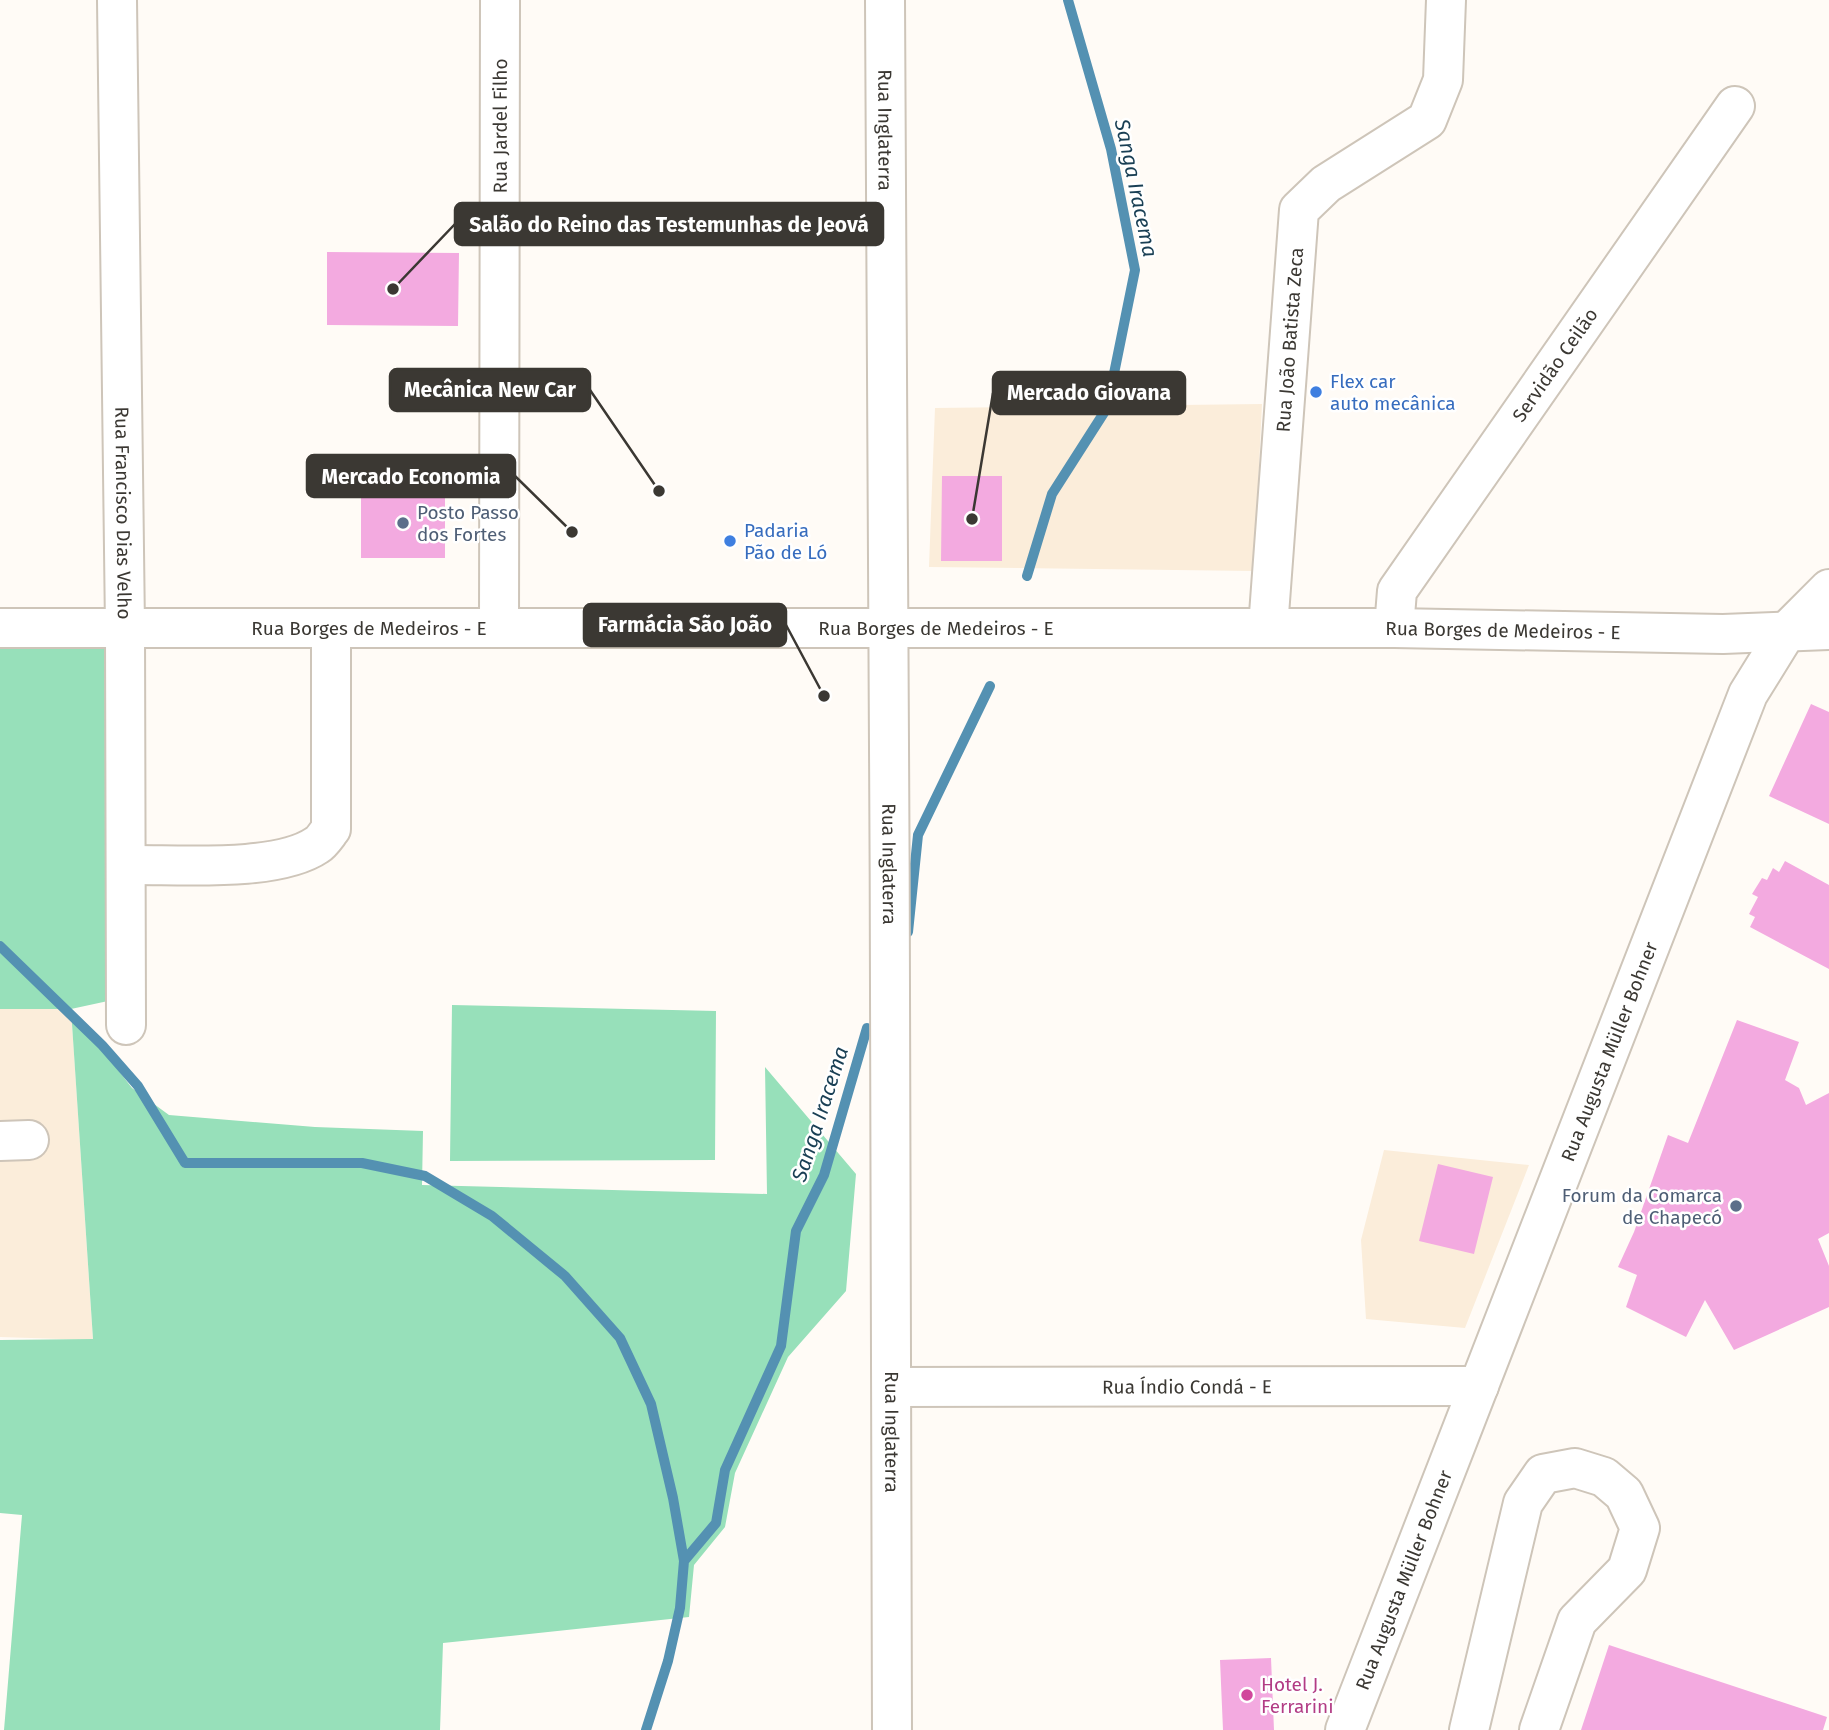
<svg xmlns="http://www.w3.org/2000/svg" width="1829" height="1730" viewBox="0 0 1829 1730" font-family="'Fira Sans',sans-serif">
  <rect width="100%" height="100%" fill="#fffbf6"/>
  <path fill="#fbedda" d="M 1262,404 L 1254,571 L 929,567 L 935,408 Z
    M 0,1009 L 71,1009 L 93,1340 L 0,1337 Z
    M 1384,1150 L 1529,1165 L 1465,1328 L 1366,1319 L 1361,1240 Z"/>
  <path fill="#97e0ba" d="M 0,646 L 107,646 L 108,1001 L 71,1009 L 132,1088 L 169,1115 L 315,1127 L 423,1131 L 422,1185 L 767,1194 L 765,1067 L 856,1174 L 846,1291 L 788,1357 L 735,1473 L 725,1527 L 694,1565 L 689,1617 L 443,1643 L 440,1730 L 4,1730 L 22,1515 L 0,1513 L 0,1340 L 93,1339 L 71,1009 L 0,1009 Z
    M 452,1005 L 716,1011 L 715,1160 L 450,1161 Z"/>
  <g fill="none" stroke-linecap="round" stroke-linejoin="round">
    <path stroke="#5491b2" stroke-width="10" d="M 1027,576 L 1052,494 L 1107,408 L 1135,270 L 1111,149 L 1068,0
      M 908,932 L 918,835 L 990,686
      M 0,946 L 102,1045 L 138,1086 L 185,1163 L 362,1163 L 425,1176 L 492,1216 L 565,1276 L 620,1338 L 651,1404 L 673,1498 L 684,1561 L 680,1608 L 668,1661 L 646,1730
      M 684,1561 L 716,1523 L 725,1470 L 781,1346 L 796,1231 L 824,1175 L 867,1028"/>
  </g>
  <path fill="#f3aae0" d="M 327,252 L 459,253 L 458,326 L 327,325 Z
    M 347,456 L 456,456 L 456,488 L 445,488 L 445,558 L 361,558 L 361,486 L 348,486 Z
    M 942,476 L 1002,476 L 1002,561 L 941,561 Z
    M 1811,704 L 1829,712 L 1829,824 L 1769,796 Z
    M 1785,861 L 1829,885 L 1829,969 L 1750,927 L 1755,917 L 1749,914 L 1758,897 L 1752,894 L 1762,878 L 1767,880 L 1773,868 L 1779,872 Z
    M 1737,1020 L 1799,1042 L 1785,1080 L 1799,1088 L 1806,1105 L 1829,1093 L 1829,1233 L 1818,1239 L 1829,1266 L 1829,1307 L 1734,1350 L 1705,1300 L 1686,1337 L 1626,1307 L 1637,1275 L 1618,1267 L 1634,1232 L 1668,1135 L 1688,1143 Z
    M 1438,1164 L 1493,1177 L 1474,1254 L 1419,1241 Z
    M 1609,1645 L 1827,1717 L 1823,1730 L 1581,1730 Z
    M 1271,1658 L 1274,1730 L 1223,1730 L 1220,1660 Z"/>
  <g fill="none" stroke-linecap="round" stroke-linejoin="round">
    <g stroke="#cec5b9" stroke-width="42">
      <g id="minor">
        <path id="s1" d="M 117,0 L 125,628 L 126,1025"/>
        <path id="s2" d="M 885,0 C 886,577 894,1153 892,1730"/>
        <path id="s3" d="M 0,628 L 1394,628 L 1723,634 L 1829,630"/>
        <path id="s4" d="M 499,628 L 500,0"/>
        <path id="s5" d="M 1268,628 L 1299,210 L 1326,184 L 1427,120 L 1443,80 L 1446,0"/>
        <path id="s6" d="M 1394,628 L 1397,591 L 1735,106"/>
        <path d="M 126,865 C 176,864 276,873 317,845 C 322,842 327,834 331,829 L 331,628"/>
        <path d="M 0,1141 L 29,1140"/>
        <path id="s7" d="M 893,1387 L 1479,1386"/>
        <path id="s8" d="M 1345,1730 L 1748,694 L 1787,631 L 1829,589"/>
        <path d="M 1469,1730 L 1523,1503 L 1543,1474 L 1575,1468 L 1604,1477 L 1624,1494 L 1640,1528 L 1627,1570 L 1577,1621 L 1539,1730"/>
      </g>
    </g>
    <use href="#minor" stroke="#fff" stroke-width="38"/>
  </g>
  <g fill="#3f7fe0" stroke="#fff" stroke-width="2.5">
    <circle cx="1316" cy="392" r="7"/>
    <circle cx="730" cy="541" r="7"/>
  </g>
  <g fill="#5c6f8a" stroke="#fff" stroke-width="2.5">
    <circle cx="403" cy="523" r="7"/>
    <circle cx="1736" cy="1206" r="7"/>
  </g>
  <circle fill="#d1479c" stroke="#fff" stroke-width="2.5" cx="1247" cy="1695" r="7"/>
  <g text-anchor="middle" stroke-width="5" stroke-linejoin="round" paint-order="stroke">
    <g font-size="19" fill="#3b3833" stroke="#fff">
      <text dy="7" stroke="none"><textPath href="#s4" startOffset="502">Rua Jardel Filho</textPath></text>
      <text dy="7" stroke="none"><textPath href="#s2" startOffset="130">Rua Inglaterra</textPath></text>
      <text dy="7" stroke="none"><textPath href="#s5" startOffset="289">Rua João Batista Zeca</textPath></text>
      <text dy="7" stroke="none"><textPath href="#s6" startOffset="313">Servidão Ceilão</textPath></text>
      <text dy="7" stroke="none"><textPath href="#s1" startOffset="513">Rua Francisco Dias Velho</textPath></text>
      <text dy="7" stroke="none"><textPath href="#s3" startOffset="369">Rua Borges de Medeiros - E</textPath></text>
      <text dy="7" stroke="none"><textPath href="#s3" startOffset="936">Rua Borges de Medeiros - E</textPath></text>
      <text dy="7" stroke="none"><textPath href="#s3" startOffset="1503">Rua Borges de Medeiros - E</textPath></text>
      <text dy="7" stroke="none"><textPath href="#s2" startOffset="864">Rua Inglaterra</textPath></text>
      <text dy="7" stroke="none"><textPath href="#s8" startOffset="728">Rua Augusta Müller Bohner</textPath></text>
      <text dy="7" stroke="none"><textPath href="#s7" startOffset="294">Rua Índio Condá - E</textPath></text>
      <text dy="7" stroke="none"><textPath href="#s2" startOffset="1432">Rua Inglaterra</textPath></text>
      <text dy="7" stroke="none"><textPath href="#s8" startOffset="161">Rua Augusta Müller Bohner</textPath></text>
    </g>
    <g font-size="19" fill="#366cbe" stroke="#fff" text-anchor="start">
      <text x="1330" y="388">Flex car<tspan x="1330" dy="22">auto mecânica</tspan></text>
      <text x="744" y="537">Padaria<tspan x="744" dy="22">Pão de Ló</tspan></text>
    </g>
    <g font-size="19" fill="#4e5e75" stroke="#fff" text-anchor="start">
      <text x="417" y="519">Posto Passo<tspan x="417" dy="22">dos Fortes</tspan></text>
      <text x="1722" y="1202" text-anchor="end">Forum da Comarca<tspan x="1722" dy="22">de Chapecó</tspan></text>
    </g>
    <g font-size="19" fill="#b23c85" stroke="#fff" text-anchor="start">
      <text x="1261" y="1691">Hotel J.<tspan x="1261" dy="22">Ferrarini</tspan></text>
    </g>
    <g font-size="21" font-style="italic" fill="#193f54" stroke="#fff">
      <text transform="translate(1136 188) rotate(78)" y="7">Sanga Iracema</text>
      <text transform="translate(820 1114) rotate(-72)" y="7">Sanga Iracema</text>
    </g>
  </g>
  <path fill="none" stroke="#3b3833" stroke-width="2.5" d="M393 289L455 224M659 491L590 390M972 519L993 393M572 532L515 476M824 696L786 625"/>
  <g fill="#3b3833" stroke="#fff" stroke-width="2.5">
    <circle cx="393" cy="289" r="7"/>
    <circle cx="659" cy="491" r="7"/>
    <circle cx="972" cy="519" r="7"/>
    <circle cx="572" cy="532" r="7"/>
    <circle cx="824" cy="696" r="7"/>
  </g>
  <g fill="#3b3833" stroke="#3b3833" stroke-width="2.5">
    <rect x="455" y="203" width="428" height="42" rx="7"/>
    <rect x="390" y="369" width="200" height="42" rx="7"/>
    <rect x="993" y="372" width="192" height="42" rx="7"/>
    <rect x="307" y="455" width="208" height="42" rx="7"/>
    <rect x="584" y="604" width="202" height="42" rx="7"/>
  </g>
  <g font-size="21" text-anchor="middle" font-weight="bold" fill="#fff">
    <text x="669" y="232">Salão do Reino das Testemunhas de Jeová</text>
    <text x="490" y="397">Mecânica New Car</text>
    <text x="1089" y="400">Mercado Giovana</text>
    <text x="411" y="484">Mercado Economia</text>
    <text x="685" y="632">Farmácia São João</text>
  </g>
</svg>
